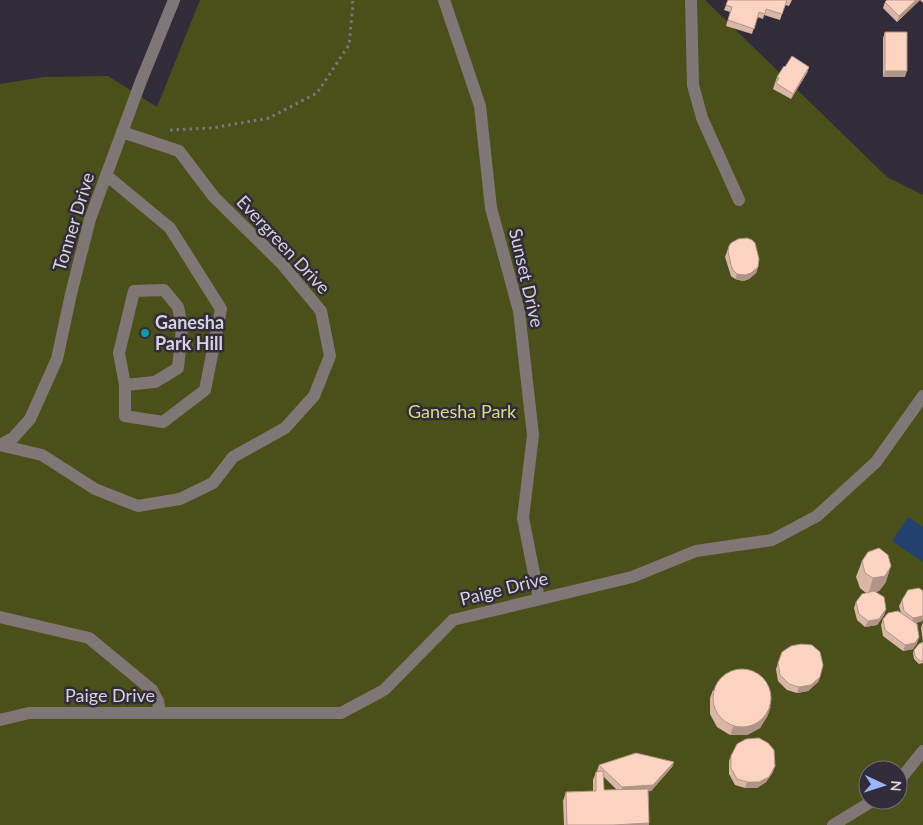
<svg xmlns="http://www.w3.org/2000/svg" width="923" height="825" viewBox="0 0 923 825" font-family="Lato,sans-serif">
  <rect width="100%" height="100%" fill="#322b39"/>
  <path fill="#4b501b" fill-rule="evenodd" d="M 200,0 L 705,0 L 887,177 L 923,195 L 923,825 L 0,825 L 0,84 L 44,77 L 108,76 L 157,107 ZM 868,770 L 898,770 L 898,800 L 868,800 Z"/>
  <path fill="#22416e" d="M 908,517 L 923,527 L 923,562 L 892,541 Z"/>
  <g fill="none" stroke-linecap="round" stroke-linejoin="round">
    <path stroke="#7b7581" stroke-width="3" stroke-dasharray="2.5 4" stroke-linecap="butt" d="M 170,130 L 212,128 L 269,118 L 317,93 L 349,45 L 353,4 L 352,0"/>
    <path stroke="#807675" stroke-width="12" d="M 444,0 L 480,106 L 491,208 L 519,311 L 533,435 L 523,518 L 539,599
      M 691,0 L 693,85 L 702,118 L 739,200
      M 106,175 L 170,228 L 221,309 L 205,390 L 163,422 L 125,416 L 125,385 L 119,353 L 134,291 L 164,290 L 178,307 L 182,327 L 178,368 L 155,382 L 125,385
      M 0,445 L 42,455 L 95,489 L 138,506 L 180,499 L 213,483 L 233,457 L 285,428 L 314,396 L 330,356 L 321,311 L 282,264 L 214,197 L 179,151 L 122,132
      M 0,445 L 13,438 L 30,419 L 57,359 L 71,294 L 90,219 L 141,81 L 174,0
      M 0,617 L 89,638 L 152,690 L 158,701 L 160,713
      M 0,720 L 29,713 L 341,713 L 384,690 L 453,620 L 632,577 L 696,551 L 772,540 L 817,516 L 876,462 L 923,396
      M 898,782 L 923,751
      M 833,825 L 874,800"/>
  </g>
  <path fill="#dab6a7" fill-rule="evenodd" d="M 728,0 L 792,0 L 789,6 L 785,5 L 780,20 L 764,15 L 763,19 L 757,17 L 752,34 L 726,26 L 730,12 L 724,10 Z
    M 887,0 L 923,0 L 923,3 L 920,0 L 897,22 L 883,8 L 885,2 Z
    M 885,32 L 905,77 L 883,77 L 883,38 Z
    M 785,67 L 809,67 L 807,73 L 791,99 L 773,89 L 777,77 Z
    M 729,246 L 758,267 L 756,273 L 749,279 L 743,281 L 735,279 L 731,276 L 725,257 Z
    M 862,561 L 886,582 L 879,591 L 876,592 L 886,609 L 884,615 L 877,625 L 865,627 L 857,620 L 854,608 L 856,602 L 866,593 L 860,588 L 856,577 Z
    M 902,600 L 922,621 L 916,623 L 919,637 L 917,643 L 913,649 L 903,651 L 883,636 L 881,625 L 883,619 L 901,613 L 899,606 Z
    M 923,622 L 923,642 L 921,628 Z
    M 923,642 L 923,663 L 919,664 L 914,659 L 913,653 L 914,650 Z
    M 782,652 L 820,677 L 818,682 L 808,691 L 797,693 L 787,690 L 778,681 L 776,669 Z
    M 713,690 L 768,715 L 760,728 L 747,735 L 730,735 L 717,727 L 710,714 L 710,698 Z
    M 731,756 L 773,772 L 766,782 L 757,788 L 745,788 L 735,785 L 729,774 L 729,761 Z
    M 674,762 L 672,767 L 651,791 L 648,791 L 649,825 L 564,825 L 563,801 L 566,792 L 593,791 L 593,780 L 596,772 L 598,772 L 597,771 L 599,765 ZM 604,777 L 617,790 L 604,790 Z"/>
  <path fill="#b19488" d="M 916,0 L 920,0 L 897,22 L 899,16 Z
    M 809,67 L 807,73 L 791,99 L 793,94 Z
    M 885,71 L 907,71 L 905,77 L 883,77 Z
    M 758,267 L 756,273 L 749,279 L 743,281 L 735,279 L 737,274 Z
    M 891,566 L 886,582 L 879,591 L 868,594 L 873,578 Z
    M 886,609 L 884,615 L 877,625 L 865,627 L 868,621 Z
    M 923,616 L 923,620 L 922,621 L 911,624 L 913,618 Z
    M 919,637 L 917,643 L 913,649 L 903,651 L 905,645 Z
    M 820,677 L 818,682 L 808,691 L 797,693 L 799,687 Z
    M 771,706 L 768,715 L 760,728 L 747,735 L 730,735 L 733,727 Z
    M 674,762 L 672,767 L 651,791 L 620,793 L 622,787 Z
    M 775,766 L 773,772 L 766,782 L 757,788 L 745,788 L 747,782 Z
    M 649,823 L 649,825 L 613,825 Z"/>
  <path fill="#fdd4c2" stroke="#b19488" d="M 728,0 L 787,0 L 782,14 L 766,9 L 765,14 L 759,12 L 754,29 L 728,20 L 732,7 L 726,5 Z
    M 887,0 L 916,0 L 899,16 L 885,2 Z
    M 885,32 L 907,32 L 907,71 L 885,71 Z
    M 792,56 L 809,67 L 793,94 L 776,83 L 779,78 L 777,77 L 784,66 L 785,67 Z
    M 747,238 L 752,240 L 755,243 L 759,259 L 758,267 L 751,273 L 745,275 L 737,274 L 733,270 L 731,265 L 728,251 L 729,246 L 731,243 L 738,239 Z
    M 879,548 L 888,555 L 891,566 L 885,576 L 873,578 L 865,573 L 862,561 L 868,552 Z
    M 919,588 L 923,591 L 923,616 L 913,618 L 904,611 L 902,600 L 908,590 Z
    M 874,591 L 884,597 L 886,609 L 879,619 L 868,621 L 859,614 L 856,602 L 862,594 Z
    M 898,611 L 917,624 L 919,637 L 915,643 L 905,645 L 885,630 L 883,619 L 888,613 Z
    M 923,642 L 923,661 L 920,661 L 915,656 L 914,650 L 919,644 Z
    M 801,644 L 812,645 L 820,652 L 823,665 L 820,677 L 811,685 L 799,687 L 789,684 L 780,675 L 778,663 L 782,652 L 791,646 Z
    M713 698a29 29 0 1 1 58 0a29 29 0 1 1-58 0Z
    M 759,738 L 768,743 L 774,750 L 775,766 L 769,777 L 759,782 L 747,782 L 737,779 L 731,768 L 731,756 L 737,744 L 746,739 Z
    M 636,753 L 674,762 L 653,785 L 622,787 L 599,765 Z
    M 603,771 L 604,790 L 648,789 L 649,823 L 613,825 L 567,825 L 566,792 L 596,791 L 596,772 Z"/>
  <circle fill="#0f9aa8" stroke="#322b39" stroke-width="2" cx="145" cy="333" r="5"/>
  <g text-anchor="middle" stroke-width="5" stroke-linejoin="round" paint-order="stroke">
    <g font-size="18" fill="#d6d1db" stroke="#322b39">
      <text transform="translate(74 222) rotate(-73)" y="6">Tonner Drive</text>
      <text transform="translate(283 245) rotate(47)" y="6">Evergreen Drive</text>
      <text transform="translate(526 278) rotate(77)" y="6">Sunset Drive</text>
      <text transform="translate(504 589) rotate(-14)" y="6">Paige Drive</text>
      <text x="110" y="702">Paige Drive</text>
    </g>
    <g font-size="18" font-weight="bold" fill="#d6d1db" stroke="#322b39" text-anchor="start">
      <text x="155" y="329">Ganesha<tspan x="155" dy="21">Park Hill</tspan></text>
    </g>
    <g font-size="18" fill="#d2dd82" stroke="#322b39">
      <text x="462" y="418">Ganesha Park</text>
    </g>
  </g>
  <g transform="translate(883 785) rotate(94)"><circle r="24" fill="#322b39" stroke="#746d7a"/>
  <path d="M0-4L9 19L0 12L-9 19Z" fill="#9db4fd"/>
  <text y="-8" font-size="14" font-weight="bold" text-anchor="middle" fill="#d6d1db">N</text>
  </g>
</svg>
